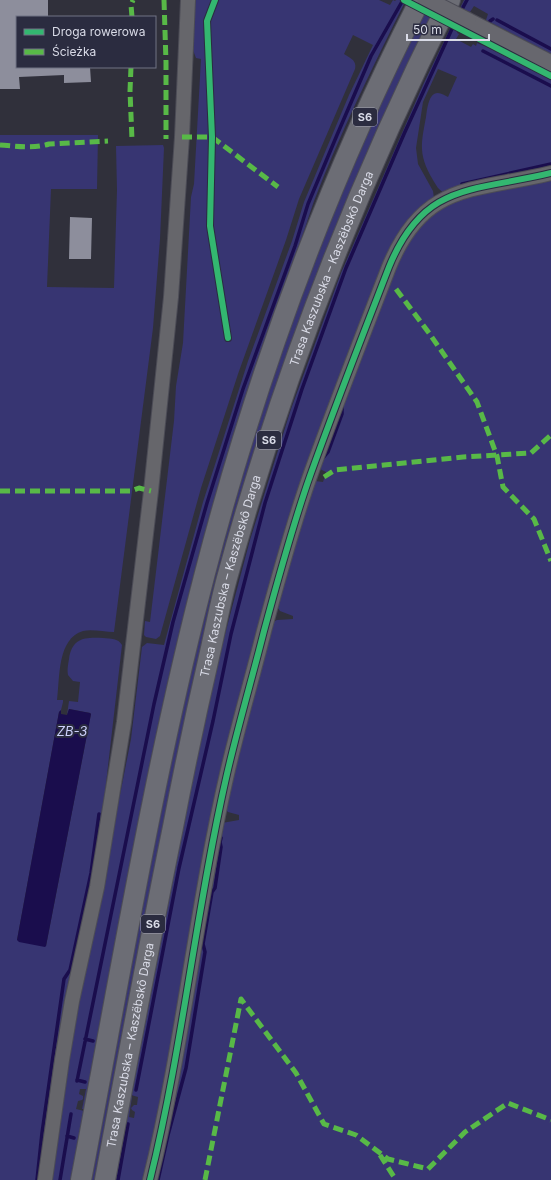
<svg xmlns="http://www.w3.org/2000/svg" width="551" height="1180" viewBox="0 0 551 1180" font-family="Inter,sans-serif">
  <rect width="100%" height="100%" fill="#30303b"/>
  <path fill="#373572" d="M 195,0 L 379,0 L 390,5 L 393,0 L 395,1 L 396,0 L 406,0 C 373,66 340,133 314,201 C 307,221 301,242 293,262 C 252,373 215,486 187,601 C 145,769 116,939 84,1109 L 82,1109 L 86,1089 L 80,1089 L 79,1094 L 83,1096 L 83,1099 L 82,1100 L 78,1101 L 76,1109 L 84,1111 L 71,1180 L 49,1180 L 60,1099 L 131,739 L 142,647 L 147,643 L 164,645 L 203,502 L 248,361 L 292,241 L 304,202 L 349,95 L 373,45 L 353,35 L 344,54 C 350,58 357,60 355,69 L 299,199 L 286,240 L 238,374 L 201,488 L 160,636 L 156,639 L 146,637 L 144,635 L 145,621 L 150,622 L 174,421 L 176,386 L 183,343 L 191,197 L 194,184 L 201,59 L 196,58 L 193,50 Z
    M 429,0 L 440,0 L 271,408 L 96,1180 L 90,1180 L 145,885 L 182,704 L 211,583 L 257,423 L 304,286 L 353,164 Z
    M 464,0 L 551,0 L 551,54 L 486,20 L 488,14 L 474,6 L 470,12 L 468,11 L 457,33 L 459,34 L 456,39 L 471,47 L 473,44 L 476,46 L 477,43 L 489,48 L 551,80 L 551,167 L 445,193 C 439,191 436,185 433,180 C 418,155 421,144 426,117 C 427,110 428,98 434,94 C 439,91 444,95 448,97 L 457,77 L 438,69 L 423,102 L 416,148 L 418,164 L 433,191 L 434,199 L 416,215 L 276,575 L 146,1180 L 115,1180 L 131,1097 L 132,1097 L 129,1117 L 134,1118 L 135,1112 L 132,1110 L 131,1108 L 134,1105 L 137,1105 L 138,1097 L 131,1095 L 185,814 L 215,672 L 250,540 L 291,409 L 341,273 L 423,85 Z
    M 0,135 L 98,135 L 97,189 L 51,189 L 47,287 L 114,288 L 117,190 L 116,146 L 163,145 L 164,148 L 160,239 L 153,328 L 114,632 C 104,632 92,629 83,631 C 57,639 60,677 57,700 L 63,700 L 63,702 L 60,714 L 60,711 L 59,712 L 17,940 L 46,946 L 91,714 L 90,713 L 69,709 L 67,715 L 69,701 L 78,702 L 80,682 L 73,681 L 68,675 C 67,670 68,665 69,659 C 72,638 84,637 103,638 C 111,639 118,638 122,645 L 96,870 L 41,1180 L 0,1180 Z
    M 551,178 L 551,1180 L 154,1180 L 208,892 L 212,887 L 222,823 L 239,820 L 239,815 L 228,812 L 225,809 L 271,623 L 277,620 L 293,619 L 293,616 L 280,611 L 276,605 L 315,481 L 323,482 L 326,472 L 320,469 L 319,466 L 404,247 L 425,219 L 456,199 Z"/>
  <path fill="#1a0d4d" d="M 69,709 L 90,713 L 91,714 L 46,946 L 45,947 L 19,942 L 17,940 L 59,712 L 61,710 L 61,714 L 67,715 Z"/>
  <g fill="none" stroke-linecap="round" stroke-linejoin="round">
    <path stroke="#1a0d4d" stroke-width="3.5" d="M 460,13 L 467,0
      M 497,20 L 551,49
      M 489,24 L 490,21 L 493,19
      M 483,51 L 551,86
      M 462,184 L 551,164
      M 323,458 L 328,452 L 342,414 L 342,407
      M 85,1039 L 93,1041
      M 77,1080 L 85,1082
      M 77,1081 L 154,704 L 173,622 L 207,503 L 243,389 L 295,246 L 308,204 L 337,135 L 371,56 L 403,0
      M 136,1090 L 179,868 L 213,721 L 231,634 L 265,503 L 302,389 L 346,268 L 404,134 L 456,20
      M 67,1136 L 74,1138
      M 37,1180 L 42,1133 L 64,979 L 70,970 L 91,873 L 99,814
      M 60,1180 L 71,1114
      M 118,1180 L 128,1124
      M 158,1180 L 168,1135 L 186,1068 L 205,952 L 203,944 L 212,892 L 215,888 L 221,847 L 220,842 L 221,838"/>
  </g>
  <path fill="#8d8e9c" d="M 0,0 L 48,0 L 48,17 L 17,17 L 17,67 L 90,67 L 91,82 L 64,83 L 64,75 L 19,77 L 20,89 L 0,89 Z
    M 70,217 L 92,218 L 91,259 L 69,259 Z"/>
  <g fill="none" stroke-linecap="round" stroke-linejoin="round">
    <g stroke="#4c4c56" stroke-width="16">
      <path id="minor" d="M 45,1180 L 62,1060 L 72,1001 L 97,887 L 124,722 L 151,491 L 171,297 L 182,137 L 188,0
        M 150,1180 C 183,1046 196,908 227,774 C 238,726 252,679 264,631 C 278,579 292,527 310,476 C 335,406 362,337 389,267 C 424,181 474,192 551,173"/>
    </g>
    <g stroke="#4c4c56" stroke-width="19">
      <path id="major" d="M 467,21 L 551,64"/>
    </g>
    <g stroke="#4c4c56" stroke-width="22">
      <g id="highway">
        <path d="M 81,1180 C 120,977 153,773 205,573 C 256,376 327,182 420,0"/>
        <path id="s1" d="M 105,1180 C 127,1062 149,944 173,827 C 184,770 196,713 209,657 C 215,631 220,604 227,578 C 281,380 358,183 450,0"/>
      </g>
    </g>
    <use href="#minor" stroke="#66666b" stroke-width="14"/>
    <use href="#major" stroke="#67676e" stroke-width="17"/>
    <use href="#highway" stroke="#6c6d75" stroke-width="20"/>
    <g stroke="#4c4c56" stroke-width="19" stroke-linecap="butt">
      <path id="major-bridge" d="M 426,0 L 467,21"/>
    </g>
    <use href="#major-bridge" stroke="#67676e" stroke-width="17"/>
    <path stroke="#58b947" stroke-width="5" stroke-dasharray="10 5" stroke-linecap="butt" d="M 164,0 L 166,62 L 166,139
      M 132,17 L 131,5 L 133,0
      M 131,67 L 130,91 L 132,140
      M 182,137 L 212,137 L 278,187
      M 0,145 C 17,146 33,149 49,144 L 108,141
      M 396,289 L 429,333 L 477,402 L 497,456 L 503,487 L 534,519 L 551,561
      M 324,477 L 335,470 L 463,457 L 531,453 L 551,435
      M 0,491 L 131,491 L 139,488 L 151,491
      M 380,1155 L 396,1180
      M 205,1180 L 241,999 L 296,1073 L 324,1124 L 356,1135 L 388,1159 L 428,1169 L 465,1132 L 508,1103 L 551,1120"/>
    <g stroke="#2b2c40" stroke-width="8">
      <path id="cycleway" d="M 215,0 L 207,21 L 212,137 L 210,226 L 228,338
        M 404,0 L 551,76
        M 150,1180 C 183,1046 196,908 227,774 C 238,726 252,679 264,631 C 278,579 292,527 310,476 C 335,406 362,337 389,267 C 424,181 474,192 551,173"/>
    </g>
    <use href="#cycleway" stroke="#33b770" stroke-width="6"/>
  </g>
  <g text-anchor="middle" stroke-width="4" stroke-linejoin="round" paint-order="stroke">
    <g fill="#2b2c40" stroke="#a5a6b5" stroke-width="1">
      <rect x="353" y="108" width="24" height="18" rx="3"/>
      <rect x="257" y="431" width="24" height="18" rx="3"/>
      <rect x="141" y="915" width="24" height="18" rx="3"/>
    </g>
    <g font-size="11" font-weight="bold" fill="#d9dbe7">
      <text x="365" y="121">S6</text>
      <text x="269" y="444">S6</text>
      <text x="153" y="928">S6</text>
    </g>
    <g font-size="12" fill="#d9dbe7" stroke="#2b2c40">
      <text dy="4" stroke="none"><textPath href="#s1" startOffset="941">Trasa Kaszubska – Kaszëbskô Darga</textPath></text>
      <text dy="4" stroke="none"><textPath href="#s1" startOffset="617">Trasa Kaszubska – Kaszëbskô Darga</textPath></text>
      <text dy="4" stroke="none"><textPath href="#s1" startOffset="137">Trasa Kaszubska – Kaszëbskô Darga</textPath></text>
    </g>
    <g font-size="13" font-style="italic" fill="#cdd1fb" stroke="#2b2c40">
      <text x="72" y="736">ZB-3</text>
    </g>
  </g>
  <rect x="16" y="16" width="140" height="52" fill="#2b2c40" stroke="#717283"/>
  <rect x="24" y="29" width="20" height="6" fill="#33b770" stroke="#717283"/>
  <text x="52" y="36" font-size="12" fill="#d9dbe7">Droga rowerowa</text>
  <rect x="24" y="49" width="20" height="6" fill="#58b947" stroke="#717283"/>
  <text x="52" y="56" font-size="12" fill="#d9dbe7">Ścieżka</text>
  <path d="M407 34v6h82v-6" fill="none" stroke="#d9dbe7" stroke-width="2"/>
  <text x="413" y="34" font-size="12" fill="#d9dbe7" stroke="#2b2c40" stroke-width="3" paint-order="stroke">50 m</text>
</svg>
